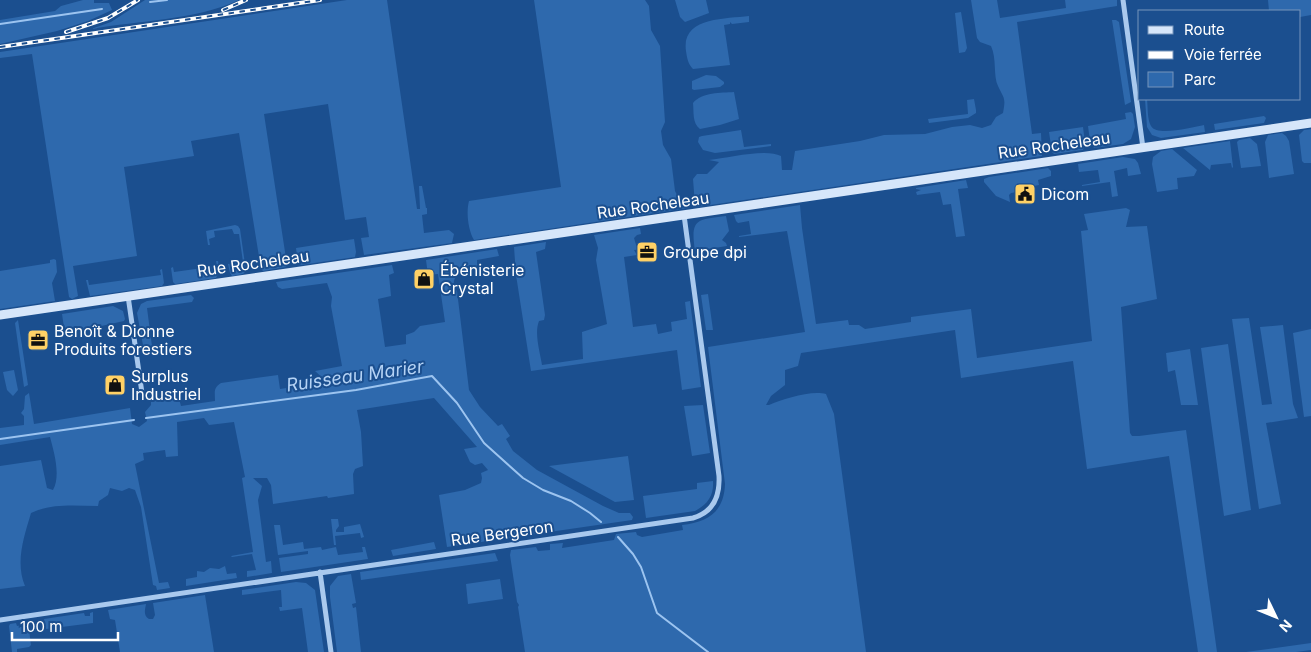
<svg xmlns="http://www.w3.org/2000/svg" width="1311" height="652" viewBox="0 0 1311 652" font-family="Inter,sans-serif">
  <rect width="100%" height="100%" fill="#1b4f8f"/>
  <path fill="#2e69ad" d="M 83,0 L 94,0 L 94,3 L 109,3 L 112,10 L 88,21 L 57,31 L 0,44 L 0,20 L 55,11 L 61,6 Z
    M 145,0 L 239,0 C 192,21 141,20 91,29 L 111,22 Z
    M 347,0 L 387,0 L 417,209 L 420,209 L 419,186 L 422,186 L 426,208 L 427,208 L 427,214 L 422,215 L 424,233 L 449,230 L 454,234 L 452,243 L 364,255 L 361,238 L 369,237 L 366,217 L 345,220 L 328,104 L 264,114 L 287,265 L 286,267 L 263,271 L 261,269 L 239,133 L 191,141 L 194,156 L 124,167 L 137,256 L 73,266 L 78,296 L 72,299 L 69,297 L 32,54 L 0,58 L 0,52 Z
    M 534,0 L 645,0 L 649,6 L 651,30 L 660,46 L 665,122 L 661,131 L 663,145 L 671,159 L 675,191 L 680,201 L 687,200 L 688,208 L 474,240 C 468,230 466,212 469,201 L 561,187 Z
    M 675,0 L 706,0 L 709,13 L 685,22 L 680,17 Z
    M 971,0 L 997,0 L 1000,18 L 1066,8 L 1065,0 L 1117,0 L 1117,6 L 1017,22 L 1032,134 L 1041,133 L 1042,156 L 697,207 L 695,205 L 693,179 L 697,174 L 707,174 L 719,162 L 709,160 C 728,158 766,148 781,156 L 782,170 L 792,170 L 795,151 L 860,141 L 884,135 L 925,134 L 952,127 L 970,125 L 982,128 L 991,125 L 996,117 L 1003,113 C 1006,97 1004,99 998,86 C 993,76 997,59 991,46 L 980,42 L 977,38 Z
    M 1268,0 L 1311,0 L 1311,15 L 1300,17 L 1300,11 L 1269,11 Z
    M 961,12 L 967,48 L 965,52 L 959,53 L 955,13 Z
    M 749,16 L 749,22 L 732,24 L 730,22 L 730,24 L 724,25 L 730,65 L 693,69 C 688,64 687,58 686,51 C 681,17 725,19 749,16 Z
    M 1112,20 L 1116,20 L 1119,22 L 1131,102 L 1125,105 Z
    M 706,75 L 716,76 L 724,82 L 724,84 L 720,87 L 694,90 L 692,89 L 692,81 Z
    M 734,92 L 739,119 L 720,125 L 700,129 C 692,123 694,112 693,103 C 702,92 721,93 734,92 Z
    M 974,99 L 976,110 L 976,113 L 968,118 L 929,123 L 928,119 L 968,114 L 967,100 Z
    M 1145,99 L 1147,99 C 1148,107 1147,119 1151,126 C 1157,137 1193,127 1204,125 L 1205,132 L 1161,138 L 1152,135 L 1147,127 Z
    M 1131,112 L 1133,114 L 1135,127 L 1131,139 L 1123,144 L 1094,148 L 1090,141 L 1088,126 L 1126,119 L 1125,113 Z
    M 1264,116 L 1266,118 L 1264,123 L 1215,130 L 1214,124 Z
    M 1083,127 L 1085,143 L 1083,150 L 1054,154 L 1052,152 L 1049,132 Z
    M 1311,129 L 1311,163 L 1304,163 L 1302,161 L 1299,135 L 1304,130 Z
    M 741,130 L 744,147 L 771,144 L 771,146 L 715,153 L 703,150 L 698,142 L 699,137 L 702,136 Z
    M 1282,133 L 1286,136 L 1289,141 L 1294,174 L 1269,178 L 1265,142 L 1268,135 Z
    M 1250,138 L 1257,144 L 1261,166 L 1241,168 L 1237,142 L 1239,140 Z
    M 1230,141 L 1233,167 L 1232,168 L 1231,163 L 1211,165 L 1210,170 L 1183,148 Z
    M 1172,149 L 1197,170 L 1194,176 L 1177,178 L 1178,189 L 1157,192 L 1152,164 L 1153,157 L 1161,151 Z
    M 1123,157 L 1135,159 L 1138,163 L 1141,174 L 1128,176 L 1127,168 L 1114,171 L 1118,196 L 1112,197 L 1110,182 L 1082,186 L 1082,185 L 1100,182 L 1098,170 L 1079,172 L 1078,164 Z
    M 1048,168 L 1051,171 L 1051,176 L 1038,180 L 1039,185 L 1023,188 L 1023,191 L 1011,193 L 1009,195 L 1010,202 L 996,196 L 984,182 L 984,179 L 989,177 Z
    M 966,180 L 968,188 L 958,189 L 965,236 L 956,237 L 951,204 L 943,205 L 940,192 L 917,195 L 916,192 L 921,190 L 916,189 L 916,188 Z
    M 800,205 L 802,228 L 816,324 L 848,320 L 849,325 L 859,325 L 865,329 L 911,322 L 911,317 L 971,309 L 977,358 L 1092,341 L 1081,231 L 1088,230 L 1084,214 L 1126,208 L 1130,210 L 1126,227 L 1147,226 L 1157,299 L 1121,307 L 1130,433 L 1132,436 L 1139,436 L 1186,430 L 1217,652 L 1198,652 L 1169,456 L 1087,469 L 1073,361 L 961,378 L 955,330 L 801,353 L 798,366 L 785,370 L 785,385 L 771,396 L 766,405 L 769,405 C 783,399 811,390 826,394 L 834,414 L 866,652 L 525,652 L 518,607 L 519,605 L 517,602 L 510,555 L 511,550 L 536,547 L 538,551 L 550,550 L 550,544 L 563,543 L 562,548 L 614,540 L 616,534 L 636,532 L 637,535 L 642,537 L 683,530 L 682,525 C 708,522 724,512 725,484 L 708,347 L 805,332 L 787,231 L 739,237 L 739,236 L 751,234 L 749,221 L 738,223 L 736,221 L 734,215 Z
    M 726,216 L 729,231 L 722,240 L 726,243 L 727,246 L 695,251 C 690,218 697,220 726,216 Z
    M 235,225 L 238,226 L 240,229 L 246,271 L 243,274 L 232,276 L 230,273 L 228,264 L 243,262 L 239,234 L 234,234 L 232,229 L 214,231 L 215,237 L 209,239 L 210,245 L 208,245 L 206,231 Z
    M 640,228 L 641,234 L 637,235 L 634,238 L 637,248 L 645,247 L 646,249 L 634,250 L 637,255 L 624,257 L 633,327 L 656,324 L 658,334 L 672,331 L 671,322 L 687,319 L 685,302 L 690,301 L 701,387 L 682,390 L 677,350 L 531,371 L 516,275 L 514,247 L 546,242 L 545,249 L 536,252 L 545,315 L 544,320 L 539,321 C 534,333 540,352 542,365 L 583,359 L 582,332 L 607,324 L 596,260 L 598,248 L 594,235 Z
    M 354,239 L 356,252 L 355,257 L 301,265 L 298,263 L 296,248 Z
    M 497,249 L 499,256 L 477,260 L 477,267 L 468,267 L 468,269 C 457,271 449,282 457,291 L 469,390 L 480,407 L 498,426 L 502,424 L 510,436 L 506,439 L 513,451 L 537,470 L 603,506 L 619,513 L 630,513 L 633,517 L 632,520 L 447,547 L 439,495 L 465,490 L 481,483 L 482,478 L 481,473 L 488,470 L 482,463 L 475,465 L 470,462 L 464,449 L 477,447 L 434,398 L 357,410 L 361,432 L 363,466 L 355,469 L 353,474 L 354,494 L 328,498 L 327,496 L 273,504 L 271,485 L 267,478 L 253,478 L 262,486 L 258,500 L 266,562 L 271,561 L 272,573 L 247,577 L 247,571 L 256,570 L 252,554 L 232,557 L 231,556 L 253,552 L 242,478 L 245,477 L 234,422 L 209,425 L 204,418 L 177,422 L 178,456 L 166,457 L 165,450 L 143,453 L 144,460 L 135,464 L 159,583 L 168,582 L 170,588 L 157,590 L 156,586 L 153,585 L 141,507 L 135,490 L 129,488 L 122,491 L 110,488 L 108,495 L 99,501 L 98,506 C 75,506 52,503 31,513 C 24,537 15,562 25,586 L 0,589 L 0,466 L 41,460 L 47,488 L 53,490 C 61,476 54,452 50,437 L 0,445 L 0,428 L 24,425 L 24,416 L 21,413 L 24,409 L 25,396 L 29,393 L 34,424 L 130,408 L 132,424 L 139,427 L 147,421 L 145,412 L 151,405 L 151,399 L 165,399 L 178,395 L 181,406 L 215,401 C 215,392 213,388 221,383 L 278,375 L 280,389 L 293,387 L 321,387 L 326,381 L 315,371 L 342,366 L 331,306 L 332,297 L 327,283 L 282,289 L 278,287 L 276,282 L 392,265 L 394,273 L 389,275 L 391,296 L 378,299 L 385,347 L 406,344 L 406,335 L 414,332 L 420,326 L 445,322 L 438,274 L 428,275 L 426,260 Z
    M 54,259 L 56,260 L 57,272 L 52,283 L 55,301 L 0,309 L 0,271 L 50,263 L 50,260 Z
    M 216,261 L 218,261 L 220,273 L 218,274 L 216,278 L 175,284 L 173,282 L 171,268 L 173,267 L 174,272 L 217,266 Z
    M 162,269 L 164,283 L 162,286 L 90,296 L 86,280 L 88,280 L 89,285 L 161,275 L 160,270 Z
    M 708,294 L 713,330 L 706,330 L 701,295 Z
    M 191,295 L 194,298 L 192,302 L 147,308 L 153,354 L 145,356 L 137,313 L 141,304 L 147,301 Z
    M 113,306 L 123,311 L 125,319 L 124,321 L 65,334 L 62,314 Z
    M 1249,318 L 1262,405 L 1272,404 L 1260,327 L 1283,325 L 1293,404 L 1298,418 L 1266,423 L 1281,504 L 1259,509 L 1232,319 Z
    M 18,320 L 28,385 L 24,387 L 15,323 Z
    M 1311,329 L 1311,416 L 1304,417 L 1293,333 Z
    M 1228,344 L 1251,510 L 1224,516 L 1201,348 Z
    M 1190,349 L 1198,405 L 1181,405 L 1175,370 L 1168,372 L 1166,353 Z
    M 14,370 L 18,390 L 13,396 L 7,390 L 3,372 Z
    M 703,405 L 710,453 L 692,456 L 684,406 Z
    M 628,456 L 634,500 L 615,502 L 549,466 Z
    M 713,481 C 714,495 708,504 695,511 L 646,518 L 643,496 L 697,489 L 697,483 Z
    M 331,519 L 338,519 L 339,526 L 336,530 L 336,532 L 344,532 L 344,527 L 360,524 L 364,537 L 361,538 L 360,533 L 335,536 L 336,545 L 334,545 Z
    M 274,525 L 280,525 L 283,545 L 303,542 L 304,549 L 321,547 L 322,550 L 336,547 L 338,555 L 363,552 L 362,547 L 365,547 L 368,559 L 281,572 L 279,558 L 308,554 L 308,551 L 278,555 Z
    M 434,542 L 436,549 L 393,556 L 391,550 Z
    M 495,553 L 498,561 L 361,580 L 360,572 Z
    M 225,566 L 227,574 L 236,573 L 237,578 L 186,586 L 186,579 L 197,577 L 197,571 L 204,572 L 210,568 L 219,569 Z
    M 351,574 L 356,603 L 352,604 L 353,608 L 356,607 L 361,652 L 337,652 L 330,597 L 330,586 L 338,576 Z
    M 500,579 L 503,599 L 468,604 L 466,584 Z
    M 296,582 L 306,583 L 315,590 L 324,652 L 308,652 L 302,608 L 280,611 L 279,607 L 282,607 L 281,590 L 242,595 L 242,590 Z
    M 205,595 L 214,652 L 120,652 L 115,620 L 110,619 L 108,610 L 146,604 C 145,610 143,615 149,619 L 153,619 L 155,615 L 153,603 Z
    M 93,612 L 93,623 L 46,629 L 44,619 L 84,613 L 85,616 L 90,616 L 90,613 Z
    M 26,622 L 28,622 L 31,645 L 29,647 L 17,649 L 17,652 L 12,652 L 9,626 L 10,624 L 16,623 L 17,626 L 21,625 L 21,624 Z
    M 1311,643 L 1311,650 L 1296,652 L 1246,652 Z"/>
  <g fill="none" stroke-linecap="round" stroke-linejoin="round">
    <path stroke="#9cc4f0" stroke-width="2" d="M 150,2 L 167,0
      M 0,24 L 102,9
      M 146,418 L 356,390 L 432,376 L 457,403 L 484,443 L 523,478 L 543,490 L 571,501 L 590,513 L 601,522
      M 0,439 L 134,420
      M 618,537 L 633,554 L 641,567 L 657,613 L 708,652"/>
    <path stroke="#a9c9ee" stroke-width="5" d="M 1123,0 L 1143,148
      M 128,296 L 142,393
      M 320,572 L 331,652
      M 0,620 L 693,518 C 714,512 720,496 719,476 L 684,215"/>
    <path stroke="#d6e6fa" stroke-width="9" d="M 0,315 L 1311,123"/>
    <g stroke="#fff" stroke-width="4">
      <path id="rail" d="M 223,10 L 246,0
        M 66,32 L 108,18 L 138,0
        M 0,47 L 320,0"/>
    </g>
    <use href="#rail" stroke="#1b4f8f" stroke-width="2" stroke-dasharray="5.5" stroke-linecap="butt"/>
  </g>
  <defs>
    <g id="civic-square" transform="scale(1.125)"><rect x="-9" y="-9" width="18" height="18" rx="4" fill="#ffd166" stroke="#1b4f8f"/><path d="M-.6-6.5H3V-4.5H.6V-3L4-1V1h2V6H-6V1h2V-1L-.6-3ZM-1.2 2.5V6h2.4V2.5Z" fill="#111"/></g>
    <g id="office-square" transform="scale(1.125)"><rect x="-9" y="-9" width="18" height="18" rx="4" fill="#ffd166" stroke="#1b4f8f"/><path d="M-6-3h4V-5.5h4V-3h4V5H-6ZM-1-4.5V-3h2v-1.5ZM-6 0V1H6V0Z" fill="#111"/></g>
    <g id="shop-square" transform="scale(1.125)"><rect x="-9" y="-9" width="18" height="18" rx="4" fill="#ffd166" stroke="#1b4f8f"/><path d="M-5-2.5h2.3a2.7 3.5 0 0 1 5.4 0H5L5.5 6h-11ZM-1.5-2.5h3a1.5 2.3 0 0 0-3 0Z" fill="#111"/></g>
  </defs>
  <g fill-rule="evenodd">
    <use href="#civic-square" x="1025" y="194"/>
    <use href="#office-square" x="647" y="252"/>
    <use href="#shop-square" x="424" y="279"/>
    <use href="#office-square" x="38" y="340"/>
    <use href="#shop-square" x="115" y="385"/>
  </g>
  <g text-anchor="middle" stroke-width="4" stroke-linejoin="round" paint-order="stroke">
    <g font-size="16" fill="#fff" stroke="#1b4f8f">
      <text transform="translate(1054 145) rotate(-8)" y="6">Rue Rocheleau</text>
      <text transform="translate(653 205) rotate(-8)" y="6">Rue Rocheleau</text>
      <text transform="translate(253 263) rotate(-8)" y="6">Rue Rocheleau</text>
      <text transform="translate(502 533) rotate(-8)" y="6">Rue Bergeron</text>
    </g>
    <g font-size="16" fill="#fff" stroke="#1b4f8f" text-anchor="start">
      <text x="1041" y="200">Dicom</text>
      <text x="663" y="258">Groupe dpi</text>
      <text x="440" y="276">Ébénisterie<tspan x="440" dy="18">Crystal</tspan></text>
      <text x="54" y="337">Benoît &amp; Dionne<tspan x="54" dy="18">Produits forestiers</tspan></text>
      <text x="131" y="382">Surplus<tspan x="131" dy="18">Industriel</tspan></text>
    </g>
    <g font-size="18" font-style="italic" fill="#b5d3f5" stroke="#1b4f8f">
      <text transform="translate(355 376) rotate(-8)" y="6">Ruisseau Marier</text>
    </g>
  </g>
  <rect x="1138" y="10" width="162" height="90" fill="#1b4f8f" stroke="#7695bc"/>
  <rect x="1148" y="26" width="25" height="8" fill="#d6e6fa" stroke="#7695bc"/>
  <text x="1184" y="35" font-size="15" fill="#ffffff">Route</text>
  <rect x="1148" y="51" width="25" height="8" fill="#ffffff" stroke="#7695bc"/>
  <text x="1184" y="60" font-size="15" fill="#ffffff">Voie ferrée</text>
  <rect x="1148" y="72" width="25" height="15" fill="#2e69ad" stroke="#7695bc"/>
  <text x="1184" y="85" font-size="15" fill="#ffffff">Parc</text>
  <g transform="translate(1276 617) rotate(133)" stroke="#1b4f8f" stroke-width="4" paint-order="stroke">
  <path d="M0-4L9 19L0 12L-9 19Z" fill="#ffffff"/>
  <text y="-8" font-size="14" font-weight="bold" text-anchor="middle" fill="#ffffff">N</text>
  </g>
  <path d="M12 632v8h106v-8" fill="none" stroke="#ffffff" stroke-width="2.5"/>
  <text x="20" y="632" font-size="15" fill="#ffffff" stroke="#1b4f8f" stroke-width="4" paint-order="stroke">100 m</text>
</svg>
